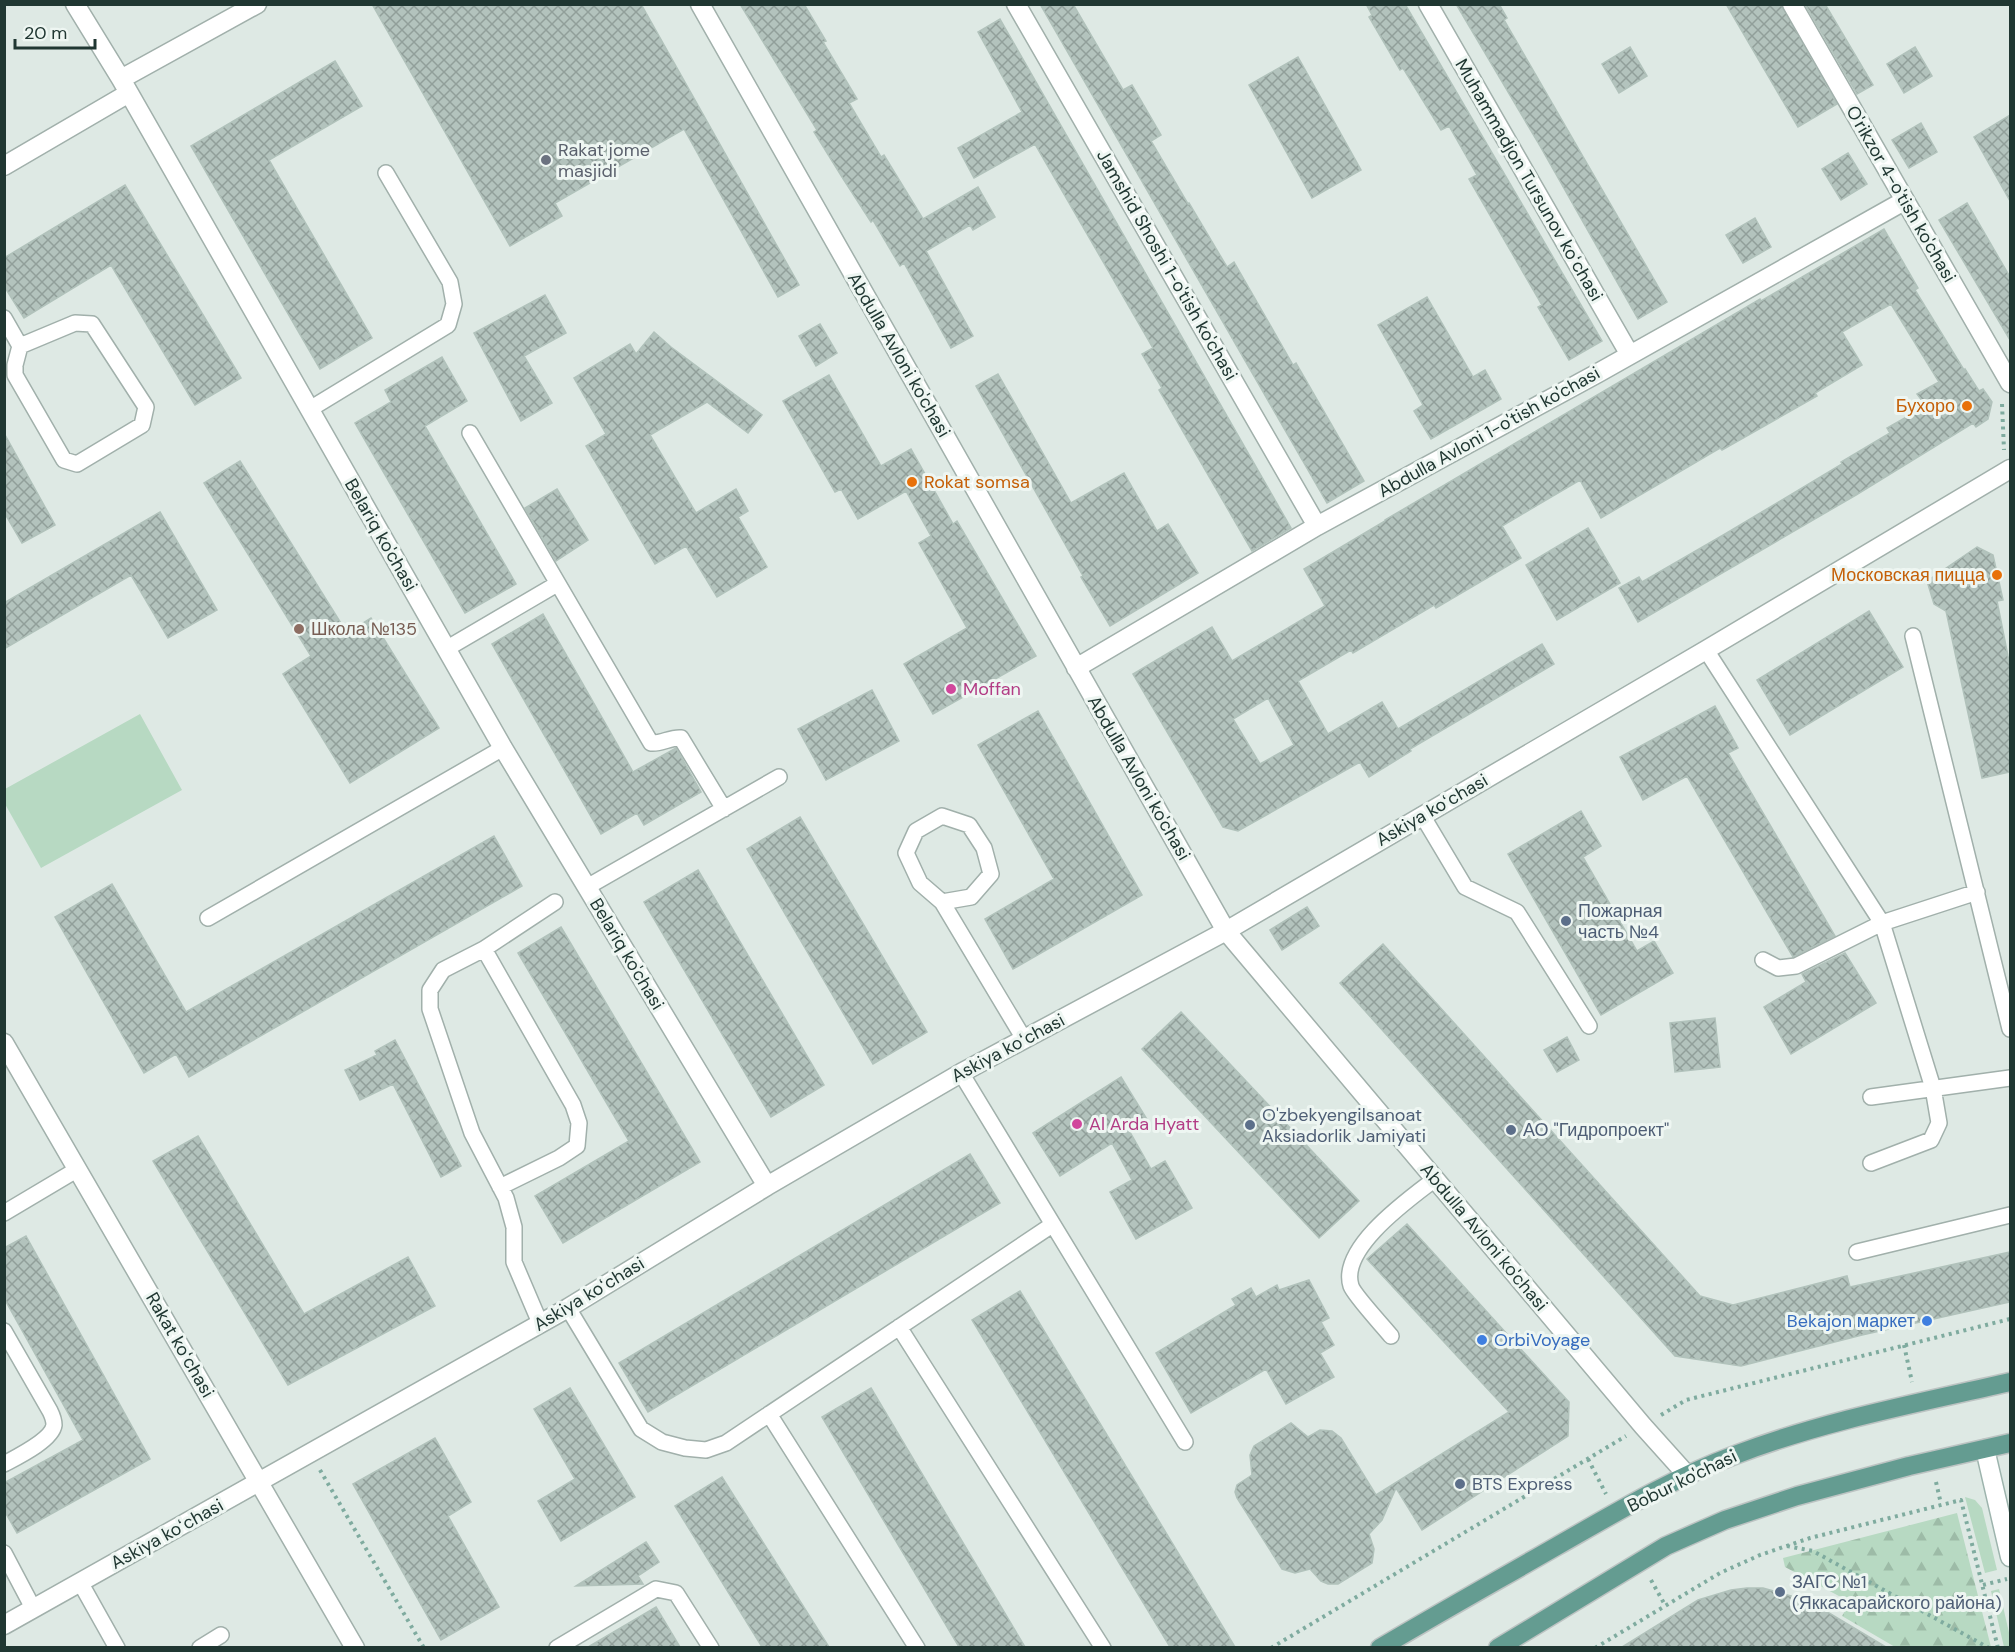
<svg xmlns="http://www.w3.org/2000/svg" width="2015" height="1652" viewBox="0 0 2015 1652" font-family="'DM Sans',sans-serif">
  <defs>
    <pattern id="forest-firs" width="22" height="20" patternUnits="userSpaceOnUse" patternTransform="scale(1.5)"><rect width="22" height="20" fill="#b7d9c2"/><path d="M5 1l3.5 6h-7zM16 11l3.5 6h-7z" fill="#9dbba7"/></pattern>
    <pattern id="building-cross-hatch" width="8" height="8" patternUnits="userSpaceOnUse" patternTransform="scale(1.5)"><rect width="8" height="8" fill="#b3c3bd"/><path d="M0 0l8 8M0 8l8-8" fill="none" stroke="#919f9a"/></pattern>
  </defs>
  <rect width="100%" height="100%" fill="#dee9e4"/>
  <path fill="#b7d9c2" d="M 140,714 L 182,790 L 41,868 L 5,804 L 5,789 Z
    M 1965,1497 L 1975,1500 L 1982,1508 L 1997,1570 L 1985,1573 Z
    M 1999,1589 L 2010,1637 L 2010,1647 L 2004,1647 L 1991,1591 Z"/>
  <path fill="url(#forest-firs)" d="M 1957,1513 L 1991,1647 L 1895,1647 L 1842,1616 L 1850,1602 L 1785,1567 L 1783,1558 Z"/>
  <path fill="url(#building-cross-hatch)" stroke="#b1c2bb" stroke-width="1.5" fill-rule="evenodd" d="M 372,4 L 641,4 L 799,285 L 778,297 L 684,129 L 555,203 L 562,216 L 510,246 Z
    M 740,4 L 804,4 L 826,41 L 823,42 L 857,99 L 849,103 L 881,157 L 884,155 L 923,219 L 978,187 L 995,217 L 973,230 L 970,225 L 926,251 L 973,336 L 951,348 L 904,263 L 900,266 L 873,220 L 871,222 L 842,177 L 814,132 L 817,130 Z
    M 1040,4 L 1073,4 L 1123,90 L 1132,85 L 1161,135 L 1151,141 L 1188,204 L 1189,203 L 1227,267 L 1234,262 L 1293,365 L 1296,363 L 1364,481 L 1327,503 Z
    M 1366,4 L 1405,4 L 1602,341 L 1569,360 L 1538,307 L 1542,305 L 1469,179 L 1477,175 L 1449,126 L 1441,130 L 1403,68 L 1400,70 L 1369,17 L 1372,15 Z
    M 1456,4 L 1499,4 L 1507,18 L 1504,20 L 1667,302 L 1638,319 L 1540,146 Z
    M 1726,4 L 1781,4 L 1837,104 L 1798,127 Z
    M 1805,4 L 1825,4 L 1873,85 L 1857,94 Z
    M 1000,19 L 1291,528 L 1252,551 L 1159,390 L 1162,388 L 1142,354 L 1153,348 L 1035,144 L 974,178 L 958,148 L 1022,112 L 978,32 Z
    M 1630,47 L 1647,76 L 1619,93 L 1602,64 Z
    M 1915,47 L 1932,76 L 1904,93 L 1887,64 Z
    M 1298,57 L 1361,170 L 1312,198 L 1249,85 Z
    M 335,61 L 362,106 L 269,160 L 372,338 L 320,369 L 191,146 Z
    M 2010,115 L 2010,201 L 1974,137 Z
    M 1921,123 L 1937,152 L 1909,168 L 1892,140 Z
    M 1848,153 L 1867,184 L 1841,200 L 1822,169 Z
    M 125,185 L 241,378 L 195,405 L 111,265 L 24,318 L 4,286 L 4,258 Z
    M 1967,203 L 2010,277 L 2010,340 L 1939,220 Z
    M 1755,218 L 1771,247 L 1743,263 L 1726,235 Z
    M 1884,229 L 1918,288 L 1915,290 L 1964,370 L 1965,369 L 1979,391 L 1983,389 L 1992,402 L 1988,419 L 1976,427 L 1973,423 L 1856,495 L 1638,622 L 1619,588 L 1639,577 L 1642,582 L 1725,534 L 1842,464 L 1841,462 L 1890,433 L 1887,428 L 1926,406 L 1917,394 L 1939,382 L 1891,304 L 1842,332 L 1862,365 L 1815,393 L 1817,396 L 1722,450 L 1720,448 L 1601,518 L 1580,480 L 1502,526 L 1521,558 L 1436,608 L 1434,605 L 1353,653 L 1351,650 L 1298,681 L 1328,734 L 1382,702 L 1398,729 L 1542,644 L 1554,664 L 1410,749 L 1411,751 L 1369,777 L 1360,762 L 1238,831 L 1223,827 L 1133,674 L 1212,627 L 1232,661 L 1325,606 L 1304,569 L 1385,521 L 1385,520 L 1760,299 L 1761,301 ZM 1268,698 L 1294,745 L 1260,764 L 1233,719 Z
    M 545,295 L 566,333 L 524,356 L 552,403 L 521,421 L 474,333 Z
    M 1427,297 L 1473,377 L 1485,370 L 1501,399 L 1431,439 L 1414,411 L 1423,405 L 1378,325 Z
    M 820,324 L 837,353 L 816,366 L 799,336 Z
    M 654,332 L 671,347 L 762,415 L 748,433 L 707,402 L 650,435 L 696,513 L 736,489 L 748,511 L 738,517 L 767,567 L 717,597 L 686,546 L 655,564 L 586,446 L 606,434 L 574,378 L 630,344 L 636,354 Z
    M 442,357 L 467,401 L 425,426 L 516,584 L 465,613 L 355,423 L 391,402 L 385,390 Z
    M 998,374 L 1071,503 L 1124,473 L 1157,531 L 1168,524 L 1198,573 L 1110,626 L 1081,577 L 1083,576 L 976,386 Z
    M 829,375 L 881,466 L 911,449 L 953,524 L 957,521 L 1036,656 L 933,714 L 904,664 L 967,628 L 919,543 L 931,536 L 906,491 L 858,519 L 841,489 L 835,492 L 783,401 Z
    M 4,433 L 55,525 L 22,543 L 4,512 Z
    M 240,461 L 347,633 L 371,618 L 439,728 L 350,783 L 283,674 L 311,656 L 204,483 Z
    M 557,489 L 588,540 L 556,561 L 525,508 Z
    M 160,512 L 217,610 L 168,638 L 131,575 L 4,649 L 4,603 Z
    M 1588,528 L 1620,583 L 1557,620 L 1526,565 Z
    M 1977,547 L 1993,555 L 2003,600 L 1997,601 L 2010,666 L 2010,772 L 1982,778 L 1946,611 L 1934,604 L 1927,581 Z
    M 1869,611 L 1903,667 L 1790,735 L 1757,680 Z
    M 543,614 L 633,772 L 676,748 L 701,792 L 644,825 L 637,813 L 601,834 L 492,644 Z
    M 872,690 L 899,741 L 826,780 L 798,729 Z
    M 1715,706 L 1738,748 L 1728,753 L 1835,936 L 1793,957 L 1687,776 L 1643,800 L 1620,757 Z
    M 1038,711 L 1142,895 L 1013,969 L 985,919 L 1054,879 L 978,745 Z
    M 1581,811 L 1601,846 L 1583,857 L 1637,951 L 1654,941 L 1673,973 L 1601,1015 L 1508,854 Z
    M 800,817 L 927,1032 L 873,1064 L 747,849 Z
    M 494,836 L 522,886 L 189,1077 L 176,1054 L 144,1073 L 55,917 L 112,884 L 186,1012 Z
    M 698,870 L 824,1085 L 771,1117 L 644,902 Z
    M 1307,907 L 1319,926 L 1282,950 L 1270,930 Z
    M 561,927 L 700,1162 L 563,1243 L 535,1196 L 629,1141 L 518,953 Z
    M 1383,944 L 1700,1296 L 1733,1305 L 1847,1276 L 1850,1287 L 2010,1252 L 2010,1302 L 1862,1335 L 1741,1366 L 1675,1356 L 1340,983 Z
    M 1845,953 L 1876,1003 L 1791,1054 L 1764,1007 L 1806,982 L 1802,974 Z
    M 1181,1012 L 1359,1201 L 1319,1238 L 1142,1049 Z
    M 1715,1018 L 1720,1067 L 1675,1072 L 1670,1023 Z
    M 1567,1037 L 1579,1060 L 1557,1072 L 1544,1050 Z
    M 395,1040 L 461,1166 L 441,1177 L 393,1084 L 360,1100 L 345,1070 L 377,1055 L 375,1051 Z
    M 1121,1077 L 1148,1121 L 1130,1132 L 1151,1169 L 1165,1161 L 1192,1208 L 1136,1239 L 1110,1192 L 1132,1180 L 1112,1143 L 1060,1176 L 1033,1133 Z
    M 198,1136 L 304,1314 L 408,1257 L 435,1306 L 288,1385 L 153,1161 Z
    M 970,1154 L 1000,1203 L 648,1412 L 619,1363 Z
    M 1407,1224 L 1569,1402 L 1568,1436 L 1422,1530 L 1396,1488 L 1382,1520 L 1369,1534 L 1374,1549 L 1372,1563 L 1338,1584 L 1328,1584 L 1321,1581 L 1310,1569 L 1295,1573 L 1282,1569 L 1237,1498 L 1235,1492 L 1237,1485 L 1252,1475 L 1250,1455 L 1254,1446 L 1291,1423 L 1308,1437 L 1320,1430 L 1332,1431 L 1341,1438 L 1376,1495 L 1509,1412 L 1367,1259 Z
    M 26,1236 L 150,1459 L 17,1533 L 4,1510 L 4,1483 L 83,1440 L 4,1298 L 4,1248 Z
    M 1309,1280 L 1329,1318 L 1321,1322 L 1334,1345 L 1320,1353 L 1334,1377 L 1286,1404 L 1266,1369 L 1191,1413 L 1156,1353 L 1236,1305 L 1232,1299 L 1251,1288 L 1256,1297 L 1277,1285 L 1279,1290 Z
    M 1020,1291 L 1235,1647 L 1170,1647 L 972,1320 Z
    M 570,1388 L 635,1497 L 561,1541 L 538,1501 L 575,1479 L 534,1409 Z
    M 871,1388 L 1025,1647 L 959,1647 L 822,1417 Z
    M 435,1438 L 471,1502 L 448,1516 L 499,1607 L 441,1640 L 353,1484 Z
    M 722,1477 L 829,1647 L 762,1647 L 675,1506 Z
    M 646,1542 L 659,1562 L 638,1576 L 643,1584 L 576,1586 Z
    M 1747,1588 L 1763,1588 L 1798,1598 L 1829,1613 L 1886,1647 L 1622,1647 L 1698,1600 L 1731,1590 Z
    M 656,1607 L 680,1647 L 588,1647 Z"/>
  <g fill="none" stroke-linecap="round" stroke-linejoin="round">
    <g stroke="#a1b0ab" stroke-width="18">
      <path id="lane" d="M 4,318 L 20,346 L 15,365 L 15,375 L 64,460 L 77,464 L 142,425 L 146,407 L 92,324 L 75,323 L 20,346
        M 310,409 L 448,325 L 454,304 L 450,282 L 386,173
        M 470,433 L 651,743 C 662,744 670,737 681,738 L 724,809
        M 1913,636 L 2010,1029
        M 446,649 L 557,584
        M 1706,650 L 1882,923 L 1933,1088 L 1939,1123 L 1931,1140 L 1871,1163
        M 1422,815 L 1465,887 L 1517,912 L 1589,1026
        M 587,887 L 779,777
        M 942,902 L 971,897 L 991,874 L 984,848 L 969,825 L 942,816 L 916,831 L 906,853 L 920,883 L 942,902 L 1024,1039
        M 208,918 L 503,748
        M 484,949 L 573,1105 L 579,1123 L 577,1146 L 559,1158 L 500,1187
        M 1763,960 L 1778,968 L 1796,966 L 1882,923 L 1977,892
        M 961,1073 L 1185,1442
        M 1871,1097 L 2010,1078
        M 4,1213 L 78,1169
        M 1857,1252 L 2010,1215
        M 568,1308 L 641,1429 L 662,1442 L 685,1448 L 706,1450 L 726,1443 L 1052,1225
        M 540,1323 L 514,1262 L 514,1227 L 506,1198 L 472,1133 L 430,1009 L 430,990 L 443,970 L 484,949 L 555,902
        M 899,1327 L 1103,1648
        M 4,1331 L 50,1411 C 52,1415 54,1421 54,1425 C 52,1440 17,1457 4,1464
        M 1391,1336 C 1383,1326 1354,1295 1351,1286 C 1339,1248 1409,1199 1435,1179
        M 769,1414 L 917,1648
        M 4,1553 L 33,1608
        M 80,1582 L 117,1648
        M 200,1648 L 221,1635
        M 557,1648 L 656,1589 L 676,1593 L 711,1648"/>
    </g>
    <g stroke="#a1b0ab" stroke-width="21">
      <path id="street" d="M 75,4 L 121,79 L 503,748 L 767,1186
        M 700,4 L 1226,931 L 1643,1426 L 1687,1475
        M 1016,4 L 1317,526
        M 1428,4 L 1630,355
        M 1792,4 L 2010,383
        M 121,79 L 257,4
        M 4,166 L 129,93
        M 1076,668 L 1317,526 L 1598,373 L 1904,201
        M 4,1043 L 355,1648
        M 4,1625 L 568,1308 L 767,1186 L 961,1073 L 1226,931 L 1706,650 L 2010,469"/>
    </g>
    <g stroke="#9db4ad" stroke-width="21">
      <path id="secondary" d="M 1985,1449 L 2010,1557"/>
    </g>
    <g stroke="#bcc3c2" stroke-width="21">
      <path id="primary" d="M 1380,1648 C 1439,1613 1498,1580 1557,1546 C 1615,1513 1673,1478 1735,1455 C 1823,1421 1918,1403 2010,1382
        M 1498,1648 L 1666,1546 L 1725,1520 L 1797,1496 L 1909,1466 L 2010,1443"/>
    </g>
    <path stroke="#7fab9f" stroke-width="4" stroke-dasharray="3 4.5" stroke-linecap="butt" d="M 2002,404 L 2004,450
      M 1904,1345 L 1912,1382
      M 1661,1415 L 1686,1400 L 2010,1319
      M 1588,1459 L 1606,1494
      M 320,1470 L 424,1648
      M 1936,1482 L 1941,1504
      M 1787,1546 L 1813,1551 L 1989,1648
      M 1651,1580 L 1665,1605
      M 1983,1585 L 2007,1579
      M 1271,1648 L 1626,1436
      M 1595,1648 L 1720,1573 L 1760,1555 L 1810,1538 L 1961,1500 L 1998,1648"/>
    <use href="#lane" stroke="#fff" stroke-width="15"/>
    <use href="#street" stroke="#fff" stroke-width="18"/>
    <use href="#secondary" stroke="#fff" stroke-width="18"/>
    <use href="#primary" stroke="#649c91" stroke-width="18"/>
  </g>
  <circle fill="#6b7280" stroke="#eef6f2" stroke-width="2" cx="546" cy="160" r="6"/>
  <g fill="#e8710a" stroke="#eef6f2" stroke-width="2">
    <circle cx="1967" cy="406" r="6"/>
    <circle cx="912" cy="482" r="6"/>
    <circle cx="1997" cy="575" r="6"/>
  </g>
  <circle fill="#8d6e63" stroke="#eef6f2" stroke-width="2" cx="299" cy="629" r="6"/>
  <g fill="#d1479c" stroke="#eef6f2" stroke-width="2">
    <circle cx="951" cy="689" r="6"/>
    <circle cx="1077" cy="1124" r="6"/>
  </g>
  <g fill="#5c6f8a" stroke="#eef6f2" stroke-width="2">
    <circle cx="1566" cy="921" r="6"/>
    <circle cx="1250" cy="1125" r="6"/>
    <circle cx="1511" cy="1130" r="6"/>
    <circle cx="1460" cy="1484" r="6"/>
    <circle cx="1780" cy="1592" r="6"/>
  </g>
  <g fill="#3f7fe0" stroke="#eef6f2" stroke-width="2">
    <circle cx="1927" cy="1321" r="6"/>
    <circle cx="1482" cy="1340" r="6"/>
  </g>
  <g text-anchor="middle" stroke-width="6" stroke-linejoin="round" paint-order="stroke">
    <g font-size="18" fill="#5b616d" stroke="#eef6f2" text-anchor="start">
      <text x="558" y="156">Rakat jome<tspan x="558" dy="21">masjidi</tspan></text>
    </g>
    <g font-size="18" fill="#203732" stroke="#eef6f2">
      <text transform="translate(1529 180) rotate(60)" y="6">Muhammadjon Tursunov koʻchasi</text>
      <text transform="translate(1901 194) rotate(60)" y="6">O'rikzor 4-o'tish ko'chasi</text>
      <text transform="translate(1167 265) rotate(60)" y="6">Jamshid Shoshi 1-o'tish ko'chasi</text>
      <text transform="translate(899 355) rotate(60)" y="6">Abdulla Avloni ko'chasi</text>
      <text transform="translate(1489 432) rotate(-29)" y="6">Abdulla Avloni 1-o'tish ko'chasi</text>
      <text transform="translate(381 535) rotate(60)" y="6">Belariq ko'chasi</text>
      <text transform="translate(1139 778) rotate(60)" y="6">Abdulla Avloni ko'chasi</text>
      <text transform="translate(1432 810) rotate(-30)" y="6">Askiya koʻchasi</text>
      <text transform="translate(627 954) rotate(59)" y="6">Belariq ko'chasi</text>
      <text transform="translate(1008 1048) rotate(-28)" y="6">Askiya koʻchasi</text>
      <text transform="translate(1484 1237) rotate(50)" y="6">Abdulla Avloni ko'chasi</text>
      <text transform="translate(589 1294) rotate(-31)" y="6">Askiya koʻchasi</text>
      <text transform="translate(180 1345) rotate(60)" y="6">Rakat koʻchasi</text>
      <text transform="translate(1682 1481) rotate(-26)" y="6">Bobur ko'chasi</text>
      <text transform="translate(167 1534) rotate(-29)" y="6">Askiya koʻchasi</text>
    </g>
    <g font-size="18" fill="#c56008" stroke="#eef6f2" text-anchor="end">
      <text x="1955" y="412">Бухоро</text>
      <text x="924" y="488" text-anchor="start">Rokat somsa</text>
      <text x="1985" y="581">Московская пицца</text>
    </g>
    <g font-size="18" fill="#785e54" stroke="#eef6f2" text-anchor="start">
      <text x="311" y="635">Школа №135</text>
    </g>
    <g font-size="18" fill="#b23c85" stroke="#eef6f2" text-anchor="start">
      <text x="963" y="695">Moffan</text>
      <text x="1089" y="1130">Al Arda Hyatt</text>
    </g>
    <g font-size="18" fill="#4e5e75" stroke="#eef6f2" text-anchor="start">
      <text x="1578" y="917">Пожарная<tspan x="1578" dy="21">часть №4</tspan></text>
      <text x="1262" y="1121">O'zbekyengilsanoat<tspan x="1262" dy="21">Aksiadorlik Jamiyati</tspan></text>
      <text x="1523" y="1136">АО "Гидропроект"</text>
      <text x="1472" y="1490">BTS Express</text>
      <text x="1792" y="1588">ЗАГС №1<tspan x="1792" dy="21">(Яккасарайского района)</tspan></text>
    </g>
    <g font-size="18" fill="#366cbe" stroke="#eef6f2" text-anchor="end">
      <text x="1915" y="1327">Bekajon маркет</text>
      <text x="1494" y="1346" text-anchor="start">OrbiVoyage</text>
    </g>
  </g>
  <rect width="2015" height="1652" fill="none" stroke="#203732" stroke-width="12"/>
  <path d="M15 39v9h80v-9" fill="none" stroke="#203732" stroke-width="3"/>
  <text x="24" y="39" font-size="18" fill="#203732" stroke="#eef6f2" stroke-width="4.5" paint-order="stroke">20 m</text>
</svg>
